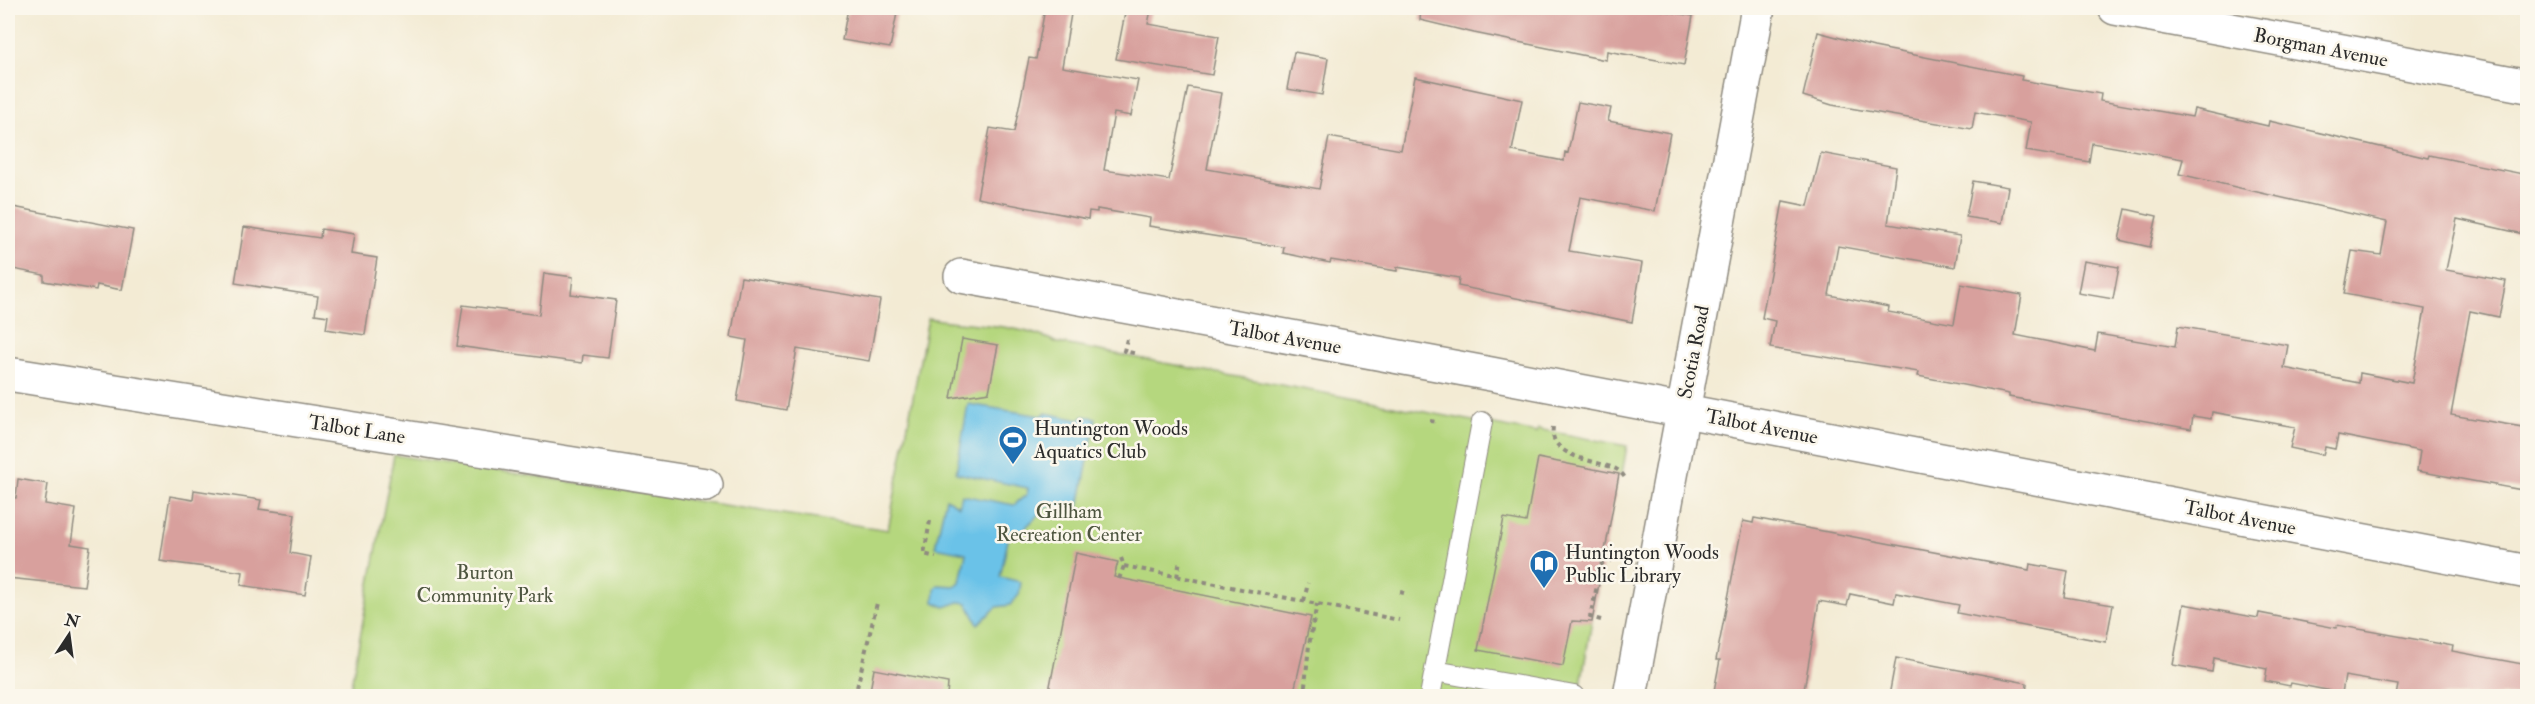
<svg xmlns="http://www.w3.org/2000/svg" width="2535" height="704" viewBox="0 0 2535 704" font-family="'IM FELL Double Pica',serif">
  <rect width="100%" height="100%" fill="#fbf7ec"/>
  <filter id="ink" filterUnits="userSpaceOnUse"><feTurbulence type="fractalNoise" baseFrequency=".0167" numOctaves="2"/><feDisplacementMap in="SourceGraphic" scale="12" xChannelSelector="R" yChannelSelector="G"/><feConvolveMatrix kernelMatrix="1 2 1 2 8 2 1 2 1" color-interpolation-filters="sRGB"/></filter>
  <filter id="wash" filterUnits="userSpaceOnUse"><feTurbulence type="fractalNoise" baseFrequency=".008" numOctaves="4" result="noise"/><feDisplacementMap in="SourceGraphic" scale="24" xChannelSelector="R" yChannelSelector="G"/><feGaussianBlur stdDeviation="1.35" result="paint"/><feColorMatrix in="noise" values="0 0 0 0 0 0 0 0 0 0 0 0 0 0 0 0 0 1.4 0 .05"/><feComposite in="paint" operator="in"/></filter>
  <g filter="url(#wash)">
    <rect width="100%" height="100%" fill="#f3ebd4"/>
    <path fill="#b5d77e" stroke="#708154" stroke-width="1.5" d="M 928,318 C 970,326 1016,322 1058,343 L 1537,433 L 1538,429 L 1627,446 L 1622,474 L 1617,474 L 1579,696 L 349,696 L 394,455 L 888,530 Z"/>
    <path fill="#6bc2e8" stroke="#4b768a" stroke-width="1.5" d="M 968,404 L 1041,416 L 1046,413 L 1079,420 L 1084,416 L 1096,418 L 1078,512 L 1048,506 L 1025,528 L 1023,533 L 1010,531 L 1000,577 L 1021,582 L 1019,595 L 1010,605 L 997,607 L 978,624 L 967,603 L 959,602 L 945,607 L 934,602 L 935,589 L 938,585 L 955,586 L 960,582 L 966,553 L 935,547 L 946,498 L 959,506 L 962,495 L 1014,505 L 1027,494 L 1028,488 L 956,473 Z"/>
    <g id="blocks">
      <path fill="#d8a09d" d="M 848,8 L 898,8 L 890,48 L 842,40 Z
        M 1045,8 L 1072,8 L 1062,67 L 1138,80 L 1131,116 L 1114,113 L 1104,170 L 1169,180 L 1188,87 L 1221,93 L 1207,169 L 1319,189 L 1329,137 L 1401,150 L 1415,77 L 1522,100 L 1512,151 L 1564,161 L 1565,152 L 1568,153 L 1578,102 L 1611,108 L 1608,121 L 1670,133 L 1655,211 L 1580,197 L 1569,251 L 1642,263 L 1632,322 L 1458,286 L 1459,278 L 1397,267 L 1397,271 L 1331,260 L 1330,263 L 1283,253 L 1284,247 L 1149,226 L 1150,218 L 1097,209 L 1097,212 L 1089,211 L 1088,219 L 977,198 L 990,128 L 1014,132 L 1029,58 L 1036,59 Z
        M 1126,8 L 1151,10 L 1148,24 L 1219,36 L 1212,75 L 1116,59 Z
        M 1421,8 L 1647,8 L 1693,16 L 1684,65 L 1607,51 L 1606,60 L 1474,33 L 1420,20 Z
        M 1818,32 L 1874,47 L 2022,76 L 2021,80 L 2101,94 L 2100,101 L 2192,117 L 2194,109 L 2268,126 L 2269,121 L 2428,158 L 2429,155 L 2528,175 L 2528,235 L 2457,219 L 2446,270 L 2506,281 L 2499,317 L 2470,311 L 2451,415 L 2528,428 L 2528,491 L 2417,471 L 2420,451 L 2338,435 L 2335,449 L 2325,447 L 2323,455 L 2290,448 L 2295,427 L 2212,412 L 2211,419 L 2193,416 L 2191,429 L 2009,397 L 2009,394 L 1918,376 L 1919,372 L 1770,348 L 1775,321 L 1762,318 L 1783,201 L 1808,206 L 1821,153 L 1896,167 L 1888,224 L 1960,236 L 1955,267 L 1838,246 L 1829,295 L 1889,307 L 1888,312 L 1954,324 L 1961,284 L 2022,295 L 2015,335 L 2095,351 L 2098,334 L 2175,347 L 2178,326 L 2288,345 L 2284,368 L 2359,383 L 2360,373 L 2412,383 L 2425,309 L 2344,294 L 2352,251 L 2381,255 L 2387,222 L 2179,174 L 2183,159 L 2092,143 L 2089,162 L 2026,151 L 2031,122 L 1975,112 L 1972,129 L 1832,105 L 1803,96 Z
        M 1294,52 L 1328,58 L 1322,95 L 1287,89 Z
        M 1973,181 L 2008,187 L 2002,223 L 1966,217 Z
        M 8,206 L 133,230 L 122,290 L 97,285 L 96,290 L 44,281 L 44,275 L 8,268 Z
        M 2126,209 L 2157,216 L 2150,247 L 2119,240 Z
        M 244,227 L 320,238 L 321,229 L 354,234 L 351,254 L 377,258 L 365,335 L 326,329 L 328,316 L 315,314 L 318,296 L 235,283 Z
        M 2084,261 L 2119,267 L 2113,299 L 2078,293 Z
        M 544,273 L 573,277 L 571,294 L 616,300 L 608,358 L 583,355 L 582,363 L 457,346 L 463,305 L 539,315 Z
        M 741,277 L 880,300 L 869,361 L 797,349 L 786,410 L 737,401 L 747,340 L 731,337 Z
        M 962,339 L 998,345 L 989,392 L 951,398 Z
        M 1538,458 L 1619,474 L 1592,622 L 1572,621 L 1563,666 L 1478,650 L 1504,518 L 1526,522 Z
        M 18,479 L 48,484 L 45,504 L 76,509 L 71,544 L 90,547 L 84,586 L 8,578 L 8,497 L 16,498 Z
        M 194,490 L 261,500 L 259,509 L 295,514 L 290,553 L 311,557 L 305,595 L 241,585 L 243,572 L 160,561 L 170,496 L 193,500 Z
        M 1754,518 L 2029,570 L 2030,564 L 2068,571 L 2064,597 L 2113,605 L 2106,642 L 1957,613 L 1959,605 L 1896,593 L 1894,603 L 1850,594 L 1847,606 L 1819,601 L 1803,696 L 1713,696 L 1720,660 L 1716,660 L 1743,521 L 1753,523 Z
        M 1076,553 L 1118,562 L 1114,577 L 1311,617 L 1293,696 L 1048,696 Z
        M 2184,604 L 2258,618 L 2259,613 L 2336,628 L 2337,625 L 2453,646 L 2452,651 L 2528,665 L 2522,696 L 2396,696 L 2398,685 L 2345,676 L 2342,693 L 2291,683 L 2290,686 L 2265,681 L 2267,669 L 2214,658 L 2212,672 L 2173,665 Z
        M 1896,658 L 2027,683 L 2026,696 L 1889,696 Z
        M 874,669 L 948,683 L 947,696 L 869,696 Z"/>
    </g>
  </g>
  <g filter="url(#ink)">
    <use href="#blocks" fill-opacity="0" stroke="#8f8b80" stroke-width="1.5"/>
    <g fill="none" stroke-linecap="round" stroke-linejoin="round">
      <g stroke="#8f8b80" stroke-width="22">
        <path id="lane" d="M 1435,671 L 1574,696
          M 1430,696 L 1482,422"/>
      </g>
      <g stroke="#8f8b80" stroke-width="36">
        <path id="street" d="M 2115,8 L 2528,86
          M 961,276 L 1491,374 L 2528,572
          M 8,374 L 706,485"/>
      </g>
      <g stroke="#8f8b80" stroke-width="36">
        <path id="secondary" d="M 1630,696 L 1758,8"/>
      </g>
      <path stroke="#8f8b80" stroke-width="4" stroke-dasharray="4.5 4.5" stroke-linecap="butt" d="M 1127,339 L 1124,351 L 1138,354
        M 1430,421 L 1437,422
        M 1553,427 C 1548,458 1597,460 1616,469 C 1620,471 1623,475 1626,479
        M 930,521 L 924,554 L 936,557
        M 1602,559 L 1612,561
        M 1124,566 L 1399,620
        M 1177,577 L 1180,560
        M 1119,579 L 1124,566 L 1120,555
        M 1400,592 L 1404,593
        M 1304,601 L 1308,583
        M 1601,620 L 1590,617 L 1603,559
        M 855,696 L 877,603
        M 1304,696 L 1309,645 L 1317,604"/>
      <use href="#lane" stroke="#fff" stroke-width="20"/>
      <use href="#street" stroke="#fff" stroke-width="33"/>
      <use href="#secondary" stroke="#fff" stroke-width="33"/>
    </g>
  </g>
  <defs>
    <g id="stadium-pin" transform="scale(1.5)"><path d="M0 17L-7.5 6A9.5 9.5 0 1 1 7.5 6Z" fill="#1f6fb2" stroke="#fbf7ec"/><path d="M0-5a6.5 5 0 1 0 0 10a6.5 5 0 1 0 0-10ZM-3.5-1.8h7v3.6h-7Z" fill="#fff"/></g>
    <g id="library-pin" transform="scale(1.5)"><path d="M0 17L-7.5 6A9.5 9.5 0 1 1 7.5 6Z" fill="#1f6fb2" stroke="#fbf7ec"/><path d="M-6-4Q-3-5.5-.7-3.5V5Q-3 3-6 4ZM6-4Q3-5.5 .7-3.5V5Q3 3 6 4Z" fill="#fff"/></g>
  </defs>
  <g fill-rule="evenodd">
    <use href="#stadium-pin" x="1013" y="440"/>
    <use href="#library-pin" x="1544" y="564"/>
  </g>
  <g text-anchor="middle" stroke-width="5" stroke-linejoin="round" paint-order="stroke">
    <g font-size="20" fill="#2b2b2b" stroke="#fbf7ec">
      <text transform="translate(2321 47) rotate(11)" y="7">Borgman Avenue</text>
      <text transform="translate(1285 337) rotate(10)" y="7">Talbot Avenue</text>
      <text transform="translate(1693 352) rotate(-79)" y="7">Scotia Road</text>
      <text transform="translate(1762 426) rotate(11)" y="7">Talbot Avenue</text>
      <text transform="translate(357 429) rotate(9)" y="7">Talbot Lane</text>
      <text transform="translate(2240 517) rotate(11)" y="7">Talbot Avenue</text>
    </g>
    <g font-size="20" fill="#2b2b2b" stroke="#fbf7ec" text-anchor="start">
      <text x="1034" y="435">Huntington Woods<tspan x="1034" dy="23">Aquatics Club</tspan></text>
      <text x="1565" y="559">Huntington Woods<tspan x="1565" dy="23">Public Library</tspan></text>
    </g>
    <g font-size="20" fill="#4e5640" stroke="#fbf7ec">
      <text x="1069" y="518">Gillham<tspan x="1069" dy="23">Recreation Center</tspan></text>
      <text x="485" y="579">Burton<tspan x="485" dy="23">Community Park</tspan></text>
    </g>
  </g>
  <rect width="2535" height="704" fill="none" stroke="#fbf7ec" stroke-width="30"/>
  <g transform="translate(69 635) rotate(13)" stroke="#fbf7ec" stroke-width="4.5" paint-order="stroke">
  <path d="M0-4.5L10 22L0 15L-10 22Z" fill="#2b2b2b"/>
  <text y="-9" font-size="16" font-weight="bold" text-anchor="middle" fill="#2b2b2b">N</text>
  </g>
</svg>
